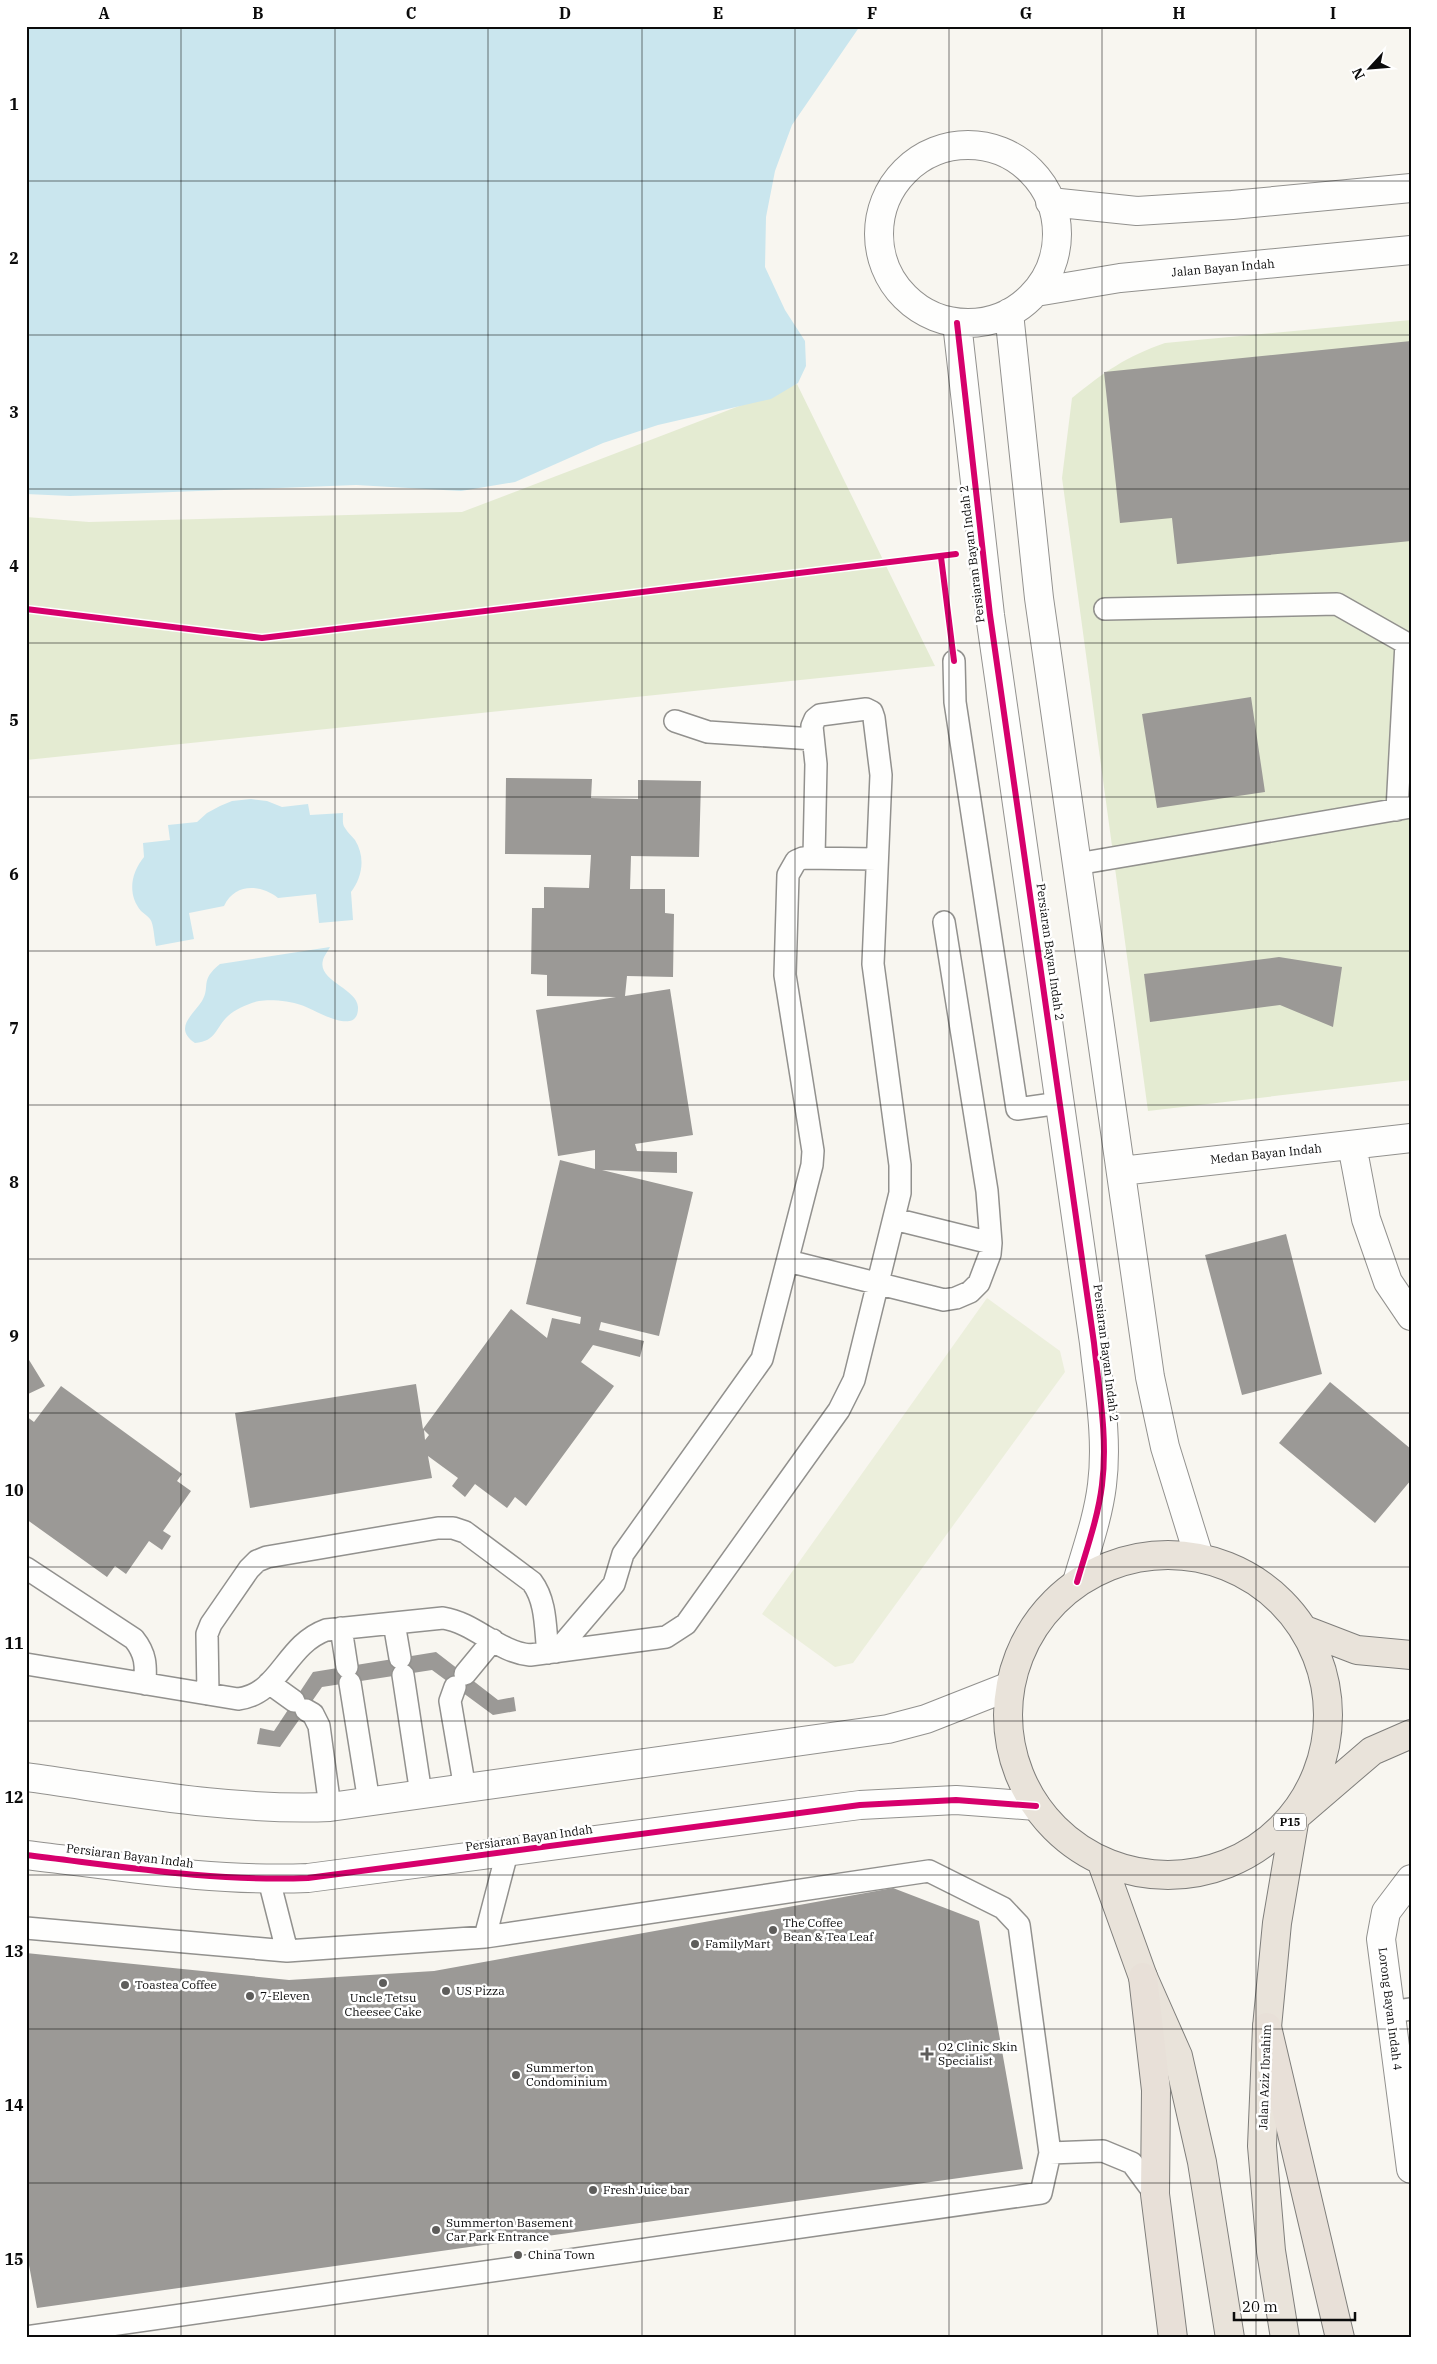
<svg xmlns="http://www.w3.org/2000/svg" width="1437" height="2364" viewBox="0 0 1437 2364" font-family="'IBM Plex Serif',serif">
  <rect width="100%" height="100%" fill="#f8f6f0"/>
  <path fill="#e4ebd2" d="M 1411,320 L 1411,1080 L 1148,1111 L 1062,478 L 1072,398 C 1104,372 1127,356 1165,343 Z
    M 797,384 L 935,666 L 26,760 L 26,517 L 89,522 L 462,512 Z"/>
  <path fill="#ecefdc" d="M 987,1298 L 1060,1351 L 1065,1372 L 853,1663 L 835,1667 L 762,1614 Z"/>
  <path fill="#cae6ee" d="M 26,26 L 860,26 L 792,125 L 775,171 L 766,217 L 765,267 L 785,310 L 805,341 L 806,366 L 798,383 L 771,399 L 658,425 L 603,443 L 515,482 L 461,491 L 356,485 L 70,496 L 26,494 Z
    M 251,799 L 267,801 L 282,807 L 308,804 L 310,815 L 343,813 C 343,818 342,825 345,828 C 348,833 352,836 355,840 C 366,858 362,877 351,892 L 353,920 L 319,923 L 316,894 L 278,898 C 260,884 235,883 224,906 L 189,913 L 194,939 L 156,946 C 154,939 154,924 150,919 C 148,916 144,914 141,911 C 127,894 131,873 144,857 L 143,843 L 170,840 L 168,825 L 197,822 L 207,813 L 220,806 L 232,801 Z
    M 330,947 C 328,951 324,956 323,960 C 317,981 357,988 358,1007 C 359,1039 312,1008 301,1005 C 290,1001 271,999 259,1001 C 250,1003 235,1009 228,1016 C 215,1028 217,1041 195,1043 C 173,1028 193,1015 202,1001 C 211,986 199,981 220,964 Z"/>
  <path fill="#9b9996" fill-rule="evenodd" d="M 1411,341 L 1411,541 L 1177,564 L 1172,518 L 1120,523 L 1104,372 Z
    M 1251,697 L 1265,792 L 1157,808 L 1142,714 Z
    M 506,778 L 592,779 L 591,798 L 638,799 L 638,780 L 701,781 L 699,857 L 631,856 L 630,889 L 665,889 L 665,913 L 674,914 L 673,977 L 627,976 L 625,996 L 670,989 L 693,1135 L 635,1144 L 637,1151 L 677,1152 L 677,1173 L 602,1170 L 693,1192 L 659,1336 L 601,1322 L 599,1330 L 644,1341 L 640,1357 L 593,1345 L 581,1362 L 614,1386 L 526,1506 L 515,1497 L 507,1508 L 475,1484 L 465,1497 L 452,1486 L 458,1478 L 428,1456 L 432,1478 L 250,1508 L 235,1413 L 416,1384 L 423,1429 L 511,1309 L 547,1338 L 552,1318 L 580,1324 L 581,1317 L 526,1304 L 560,1160 L 595,1169 L 595,1150 L 558,1156 L 536,1010 L 616,997 L 547,996 L 547,975 L 531,974 L 532,908 L 544,908 L 544,887 L 589,888 L 591,855 L 505,854 ZM 424,1430 L 429,1435 L 425,1440 Z
    M 1279,957 L 1342,967 L 1333,1027 L 1280,1005 L 1150,1022 L 1144,974 Z
    M 1286,1234 L 1322,1374 L 1242,1395 L 1205,1255 Z
    M 26,1355 L 45,1386 L 26,1395 Z
    M 1330,1382 L 1411,1449 L 1411,1480 L 1375,1523 L 1279,1443 Z
    M 61,1386 L 182,1474 L 177,1481 L 191,1491 L 163,1531 L 171,1536 L 162,1550 L 149,1541 L 126,1574 L 115,1566 L 107,1577 L 26,1519 L 26,1416 L 34,1422 Z
    M 436,1652 L 498,1700 L 514,1697 L 516,1711 L 493,1715 L 432,1670 L 322,1687 L 280,1747 L 257,1744 L 260,1728 L 274,1731 L 313,1672 Z
    M 893,1888 L 979,1921 L 1023,2169 L 37,2308 L 26,2249 L 26,1953 L 289,1980 L 434,1971 Z"/>
  <g fill="none" stroke-linecap="round" stroke-linejoin="round">
    <g stroke="#92918e" stroke-width="24">
      <path id="service" d="M 1105,609 L 1337,604 L 1411,646
        M 954,661 L 955,702 L 1017,1109 L 1060,1103
        M 675,721 L 708,732 L 813,739
        M 1397,810 L 1406,643
        M 1077,864 L 1411,807
        M 894,1219 L 991,1243
        M 788,1261 L 944,1300 L 956,1298 L 970,1292 L 979,1283 L 990,1254 L 991,1243 L 987,1191 L 944,922
        M 26,1568 L 134,1639 C 146,1654 146,1665 145,1684
        M 394,1623 L 400,1658
        M 341,1628 L 347,1667
        M 556,1652 L 614,1584 L 623,1554 L 762,1359 L 812,1165 L 813,1151 L 785,975 L 788,875 L 796,861 L 803,858 L 877,859
        M 26,1664 L 238,1699 C 280,1694 285,1645 326,1630 L 443,1618 C 475,1623 498,1652 530,1655 L 666,1637 L 686,1624 L 839,1410 L 854,1380 L 900,1193 L 900,1165 L 873,964 L 881,775 L 874,718 L 872,712 L 866,709 L 820,715 L 815,719 L 812,726 L 816,764 L 814,857
        M 465,1674 L 493,1640
        M 403,1675 L 421,1794
        M 269,1683 L 294,1701
        M 350,1683 L 369,1802
        M 455,1687 L 450,1701 L 465,1789
        M 208,1694 L 207,1634 L 211,1624 L 249,1569 L 257,1561 L 267,1557 L 438,1528 L 453,1528 L 465,1532 L 532,1582 C 547,1602 545,1630 548,1653
        M 306,1710 L 313,1714 L 319,1726 L 330,1807
        M 269,1880 L 287,1951
        M 26,1928 L 287,1951 L 485,1937 L 929,1871 L 1003,1908 L 1019,1925 L 1050,2153 L 1041,2193 L 26,2337
        M 485,1937 L 507,1853
        M 1390,2012 L 1411,2009
        M 1050,2153 L 1103,2151 L 1132,2163 L 1155,2194"/>
    </g>
    <g stroke="#92918e" stroke-width="30">
      <path id="minor" d="M879 234a89 89 0 1 1 178 0a89 89 0 1 1-178 0Z
        M 1050,202 L 1137,211 L 1232,205 L 1411,188
        M 1036,292 L 1120,278 L 1411,250
        M 1009,313 L 1039,598 L 1150,1377 L 1165,1447 L 1199,1557
        M 957,323 L 990,615 L 1094,1343 C 1099,1390 1108,1438 1102,1485 C 1098,1518 1086,1551 1077,1582
        M 1352,1145 L 1366,1219 L 1388,1282 L 1411,1316
        M 1121,1171 L 1411,1138
        M 1411,1879 L 1386,1912 L 1381,1939 L 1411,2169"/>
    </g>
    <g stroke="#92918e" stroke-width="30">
      <path id="tertiary" d="M 26,1777 C 127,1791 228,1811 330,1807 L 888,1729 L 926,1719 L 1010,1686
        M 26,1855 C 119,1866 214,1882 308,1878 L 860,1805 L 956,1800 L 1036,1806"/>
    </g>
    <g stroke="#7f7e7b" stroke-width="30">
      <path id="primary" d="M1008 1715a160 160 0 1 1 320 0a160 160 0 1 1-320 0Z
        M 1305,1630 L 1357,1650 L 1411,1655
        M 1102,1863 L 1143,1977 L 1178,2056 L 1202,2162 L 1230,2338
        M 1285,2338 L 1271,2251 L 1262,2146 L 1267,2027 L 1277,1923 L 1295,1817 L 1372,1751 L 1411,1734"/>
    </g>
    <g stroke="#7f7e7b" stroke-width="30">
      <path id="trunk" d="M 1143,1977 L 1156,2090 L 1155,2194 L 1173,2338
        M 1267,2027 L 1340,2338"/>
    </g>
    <use href="#service" stroke="#fefefd" stroke-width="21"/>
    <use href="#minor" stroke="#fefefd" stroke-width="28"/>
    <use href="#tertiary" stroke="#fefefd" stroke-width="28"/>
    <use href="#primary" stroke="#e9e3da" stroke-width="28"/>
    <use href="#trunk" stroke="#e8e0d8" stroke-width="28"/>
    <g stroke="#fff" stroke-width="9">
      <path id="cycleway" d="M 957,323 L 990,615 L 1094,1343 C 1099,1390 1108,1438 1102,1485 C 1098,1518 1086,1551 1077,1582
        M 941,557 L 954,661
        M 26,609 L 262,638 L 956,554
        M 26,1855 C 119,1866 214,1882 308,1878 L 860,1805 L 956,1800 L 1036,1806"/>
    </g>
    <use href="#cycleway" stroke="#d6006c" stroke-width="6"/>
  </g>
  <path fill="none" stroke="#0b0b0b" stroke-width="1" stroke-opacity="0.55" d="M 181,26 L 181,2338M 335,26 L 335,2338M 488,26 L 488,2338M 642,26 L 642,2338M 795,26 L 795,2338M 949,26 L 949,2338M 1102,26 L 1102,2338M 1256,26 L 1256,2338M 26,181 L 1411,181M 26,335 L 1411,335M 26,489 L 1411,489M 26,643 L 1411,643M 26,797 L 1411,797M 26,951 L 1411,951M 26,1105 L 1411,1105M 26,1259 L 1411,1259M 26,1413 L 1411,1413M 26,1567 L 1411,1567M 26,1721 L 1411,1721M 26,1875 L 1411,1875M 26,2029 L 1411,2029M 26,2183 L 1411,2183"/>
  <g fill="#5e5d5b" stroke="#fff" stroke-width="2">
    <circle cx="773" cy="1930" r="5"/>
    <circle cx="695" cy="1944" r="5"/>
    <circle cx="383" cy="1983" r="5"/>
    <circle cx="125" cy="1985" r="5"/>
    <circle cx="446" cy="1991" r="5"/>
    <circle cx="250" cy="1996" r="5"/>
    <path d="M924.5 2046.5h5v5h5v5h-5v5h-5v-5h-5v-5h5z"/>
    <circle cx="516" cy="2075" r="5"/>
    <circle cx="593" cy="2190" r="5"/>
    <circle cx="436" cy="2230" r="5"/>
    <circle cx="518" cy="2255" r="5"/>
  </g>
  <g text-anchor="middle" stroke-width="5" stroke-linejoin="round" paint-order="stroke">
    <rect fill="#fff" stroke="#545454" stroke-width="1" x="1274" y="1813.5" width="32" height="17" rx="4"/>
    <g font-size="11" font-weight="bold" fill="#0b0b0b">
      <text x="1290" y="1826">P15</text>
    </g>
    <g font-size="12" fill="#0b0b0b" stroke="#fff">
      <text transform="translate(1223 268) rotate(-5)" y="4">Jalan Bayan Indah</text>
      <text transform="translate(972 554) rotate(-97)" y="4">Persiaran Bayan Indah 2</text>
      <text transform="translate(1050 952) rotate(82)" y="4">Persiaran Bayan Indah 2</text>
      <text transform="translate(1266 1154) rotate(-6)" y="4">Medan Bayan Indah</text>
      <text transform="translate(1106 1353) rotate(83)" y="4">Persiaran Bayan Indah 2</text>
      <text transform="translate(529 1838) rotate(-8)" y="4">Persiaran Bayan Indah</text>
      <text transform="translate(130 1856) rotate(7)" y="4">Persiaran Bayan Indah</text>
      <text transform="translate(1390 2009) rotate(83)" y="4">Lorong Bayan Indah 4</text>
      <text transform="translate(1265 2077) rotate(-88)" y="4">Jalan Aziz Ibrahim</text>
    </g>
    <g font-size="12" fill="#0b0b0b" stroke="#fff" text-anchor="start">
      <text x="783" y="1927">The Coffee<tspan x="783" dy="14">Bean &amp; Tea Leaf</tspan></text>
      <text x="705" y="1948">FamilyMart</text>
      <text x="135" y="1989">Toastea Coffee</text>
      <text x="456" y="1995">US Pizza</text>
      <text x="260" y="2000">7-Eleven</text>
      <text x="383" y="2002" text-anchor="middle">Uncle Tetsu<tspan x="383" dy="14">Cheesee Cake</tspan></text>
      <text x="938" y="2051">O2 Clinic Skin<tspan x="938" dy="14">Specialist</tspan></text>
      <text x="526" y="2072">Summerton<tspan x="526" dy="14">Condominium</tspan></text>
      <text x="603" y="2194">Fresh Juice bar</text>
      <text x="446" y="2227">Summerton Basement<tspan x="446" dy="14">Car Park Entrance</tspan></text>
      <text x="528" y="2259">China Town</text>
    </g>
  </g>
  <rect width="1437" height="2364" fill="none" stroke="#ffffff" stroke-width="55"/>
  <g transform="translate(1370 68) rotate(244)" stroke="#ffffff" stroke-width="4" paint-order="stroke">
  <path d="M0-4L9 19L0 12L-9 19Z" fill="#0b0b0b"/>
  <text y="-8" font-size="14" font-weight="bold" text-anchor="middle" fill="#0b0b0b">N</text>
  </g>
  <path d="M1234 2312v8h121v-8" fill="none" stroke="#0b0b0b" stroke-width="2.5"/>
  <text x="1242" y="2312" font-size="15" fill="#0b0b0b" stroke="#ffffff" stroke-width="4" paint-order="stroke">20 m</text>
  <rect x="28" y="28" width="1382" height="2308" fill="none" stroke="#0b0b0b" stroke-width="2"/>
  <g font-size="16" text-anchor="middle" font-weight="bold" fill="#0b0b0b">
    <text x="104" y="19">A</text>
    <text x="258" y="19">B</text>
    <text x="411" y="19">C</text>
    <text x="565" y="19">D</text>
    <text x="718" y="19">E</text>
    <text x="872" y="19">F</text>
    <text x="1026" y="19">G</text>
    <text x="1179" y="19">H</text>
    <text x="1333" y="19">I</text>
    <text x="14" y="110">1</text>
    <text x="14" y="264">2</text>
    <text x="14" y="418">3</text>
    <text x="14" y="572">4</text>
    <text x="14" y="726">5</text>
    <text x="14" y="880">6</text>
    <text x="14" y="1034">7</text>
    <text x="14" y="1188">8</text>
    <text x="14" y="1342">9</text>
    <text x="14" y="1496">10</text>
    <text x="14" y="1649">11</text>
    <text x="14" y="1803">12</text>
    <text x="14" y="1957">13</text>
    <text x="14" y="2111">14</text>
    <text x="14" y="2265">15</text>
  </g>
</svg>
